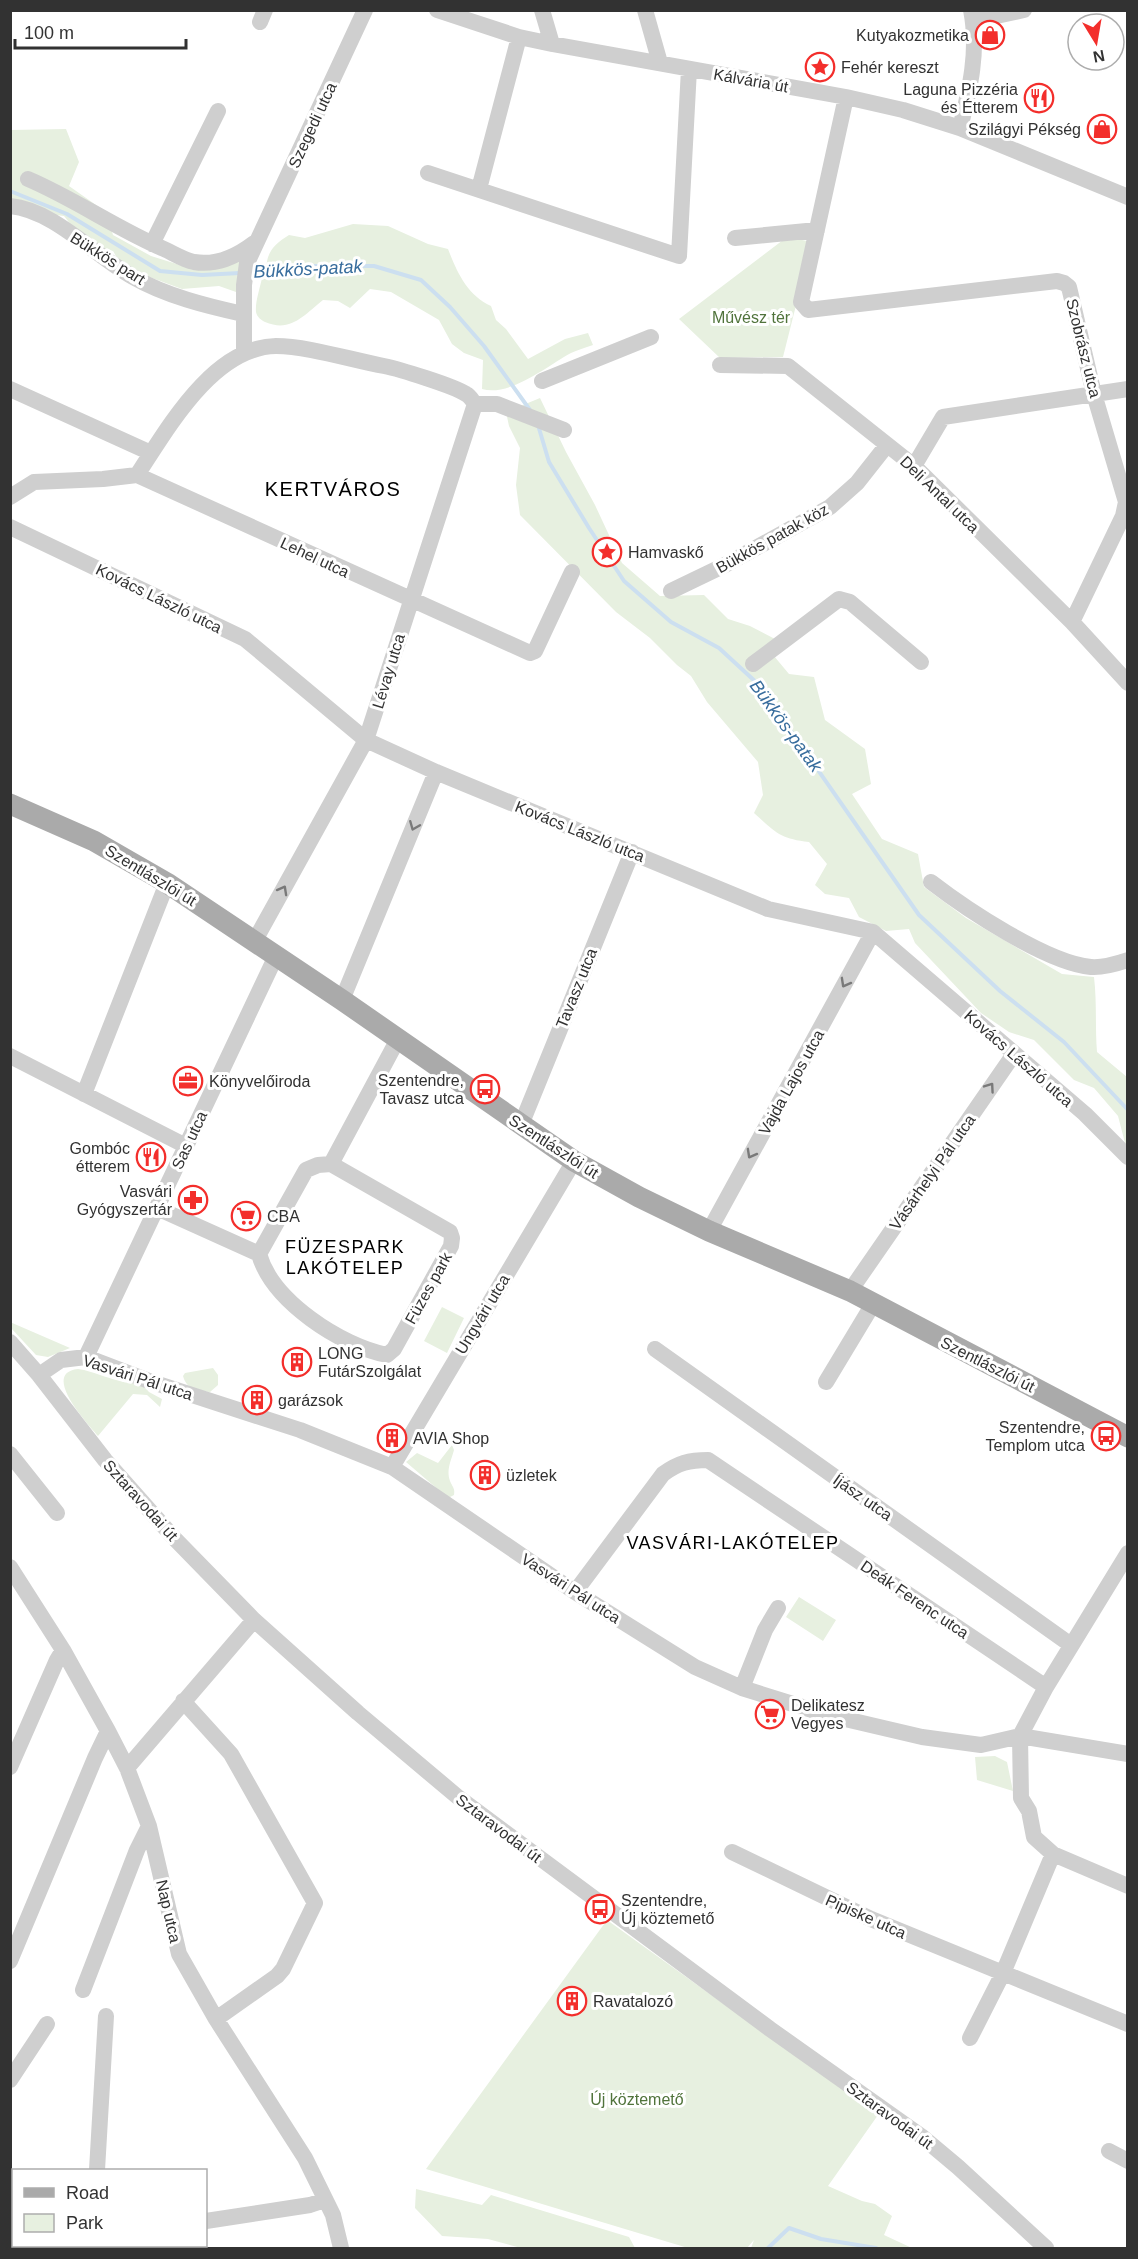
<svg xmlns="http://www.w3.org/2000/svg" width="1138" height="2259" viewBox="0 0 1138 2259" font-family="Arial,sans-serif">
  <rect width="100%" height="100%" fill="#fff"/>
  <path fill="#e7f0e0" d="M 66,129 L 79,162 L 69,186 L 106,212 L 113,235 L 151,256 L 180,265 L 246,252 L 241,288 L 236,292 L 219,286 L 182,289 L 136,272 L 120,263 L 113,251 C 89,247 78,234 64,216 L 40,213 L 11,198 L 10,130 Z
    M 353,224 L 388,226 L 428,244 L 448,249 C 457,272 467,295 491,306 L 496,320 L 506,329 L 528,359 L 565,339 L 588,333 L 593,345 C 585,348 577,350 571,353 C 547,366 510,397 482,389 L 483,360 L 464,353 L 452,344 L 439,320 L 391,292 L 370,289 L 350,308 L 338,301 L 323,300 C 304,315 291,333 265,322 C 261,320 257,317 256,312 C 255,302 260,288 262,278 L 267,278 C 264,256 271,246 289,235 L 305,238 Z
    M 787,237 L 812,242 L 783,357 L 720,358 L 679,319 Z
    M 540,398 L 566,452 L 595,505 L 622,563 L 660,596 L 704,595 L 728,619 L 750,626 L 775,639 L 774,656 L 789,674 L 814,677 L 825,720 L 865,749 L 871,784 L 852,794 L 882,839 L 918,854 L 924,887 L 966,918 L 1062,974 L 1094,977 C 1097,1002 1095,1027 1097,1052 L 1127,1077 L 1127,1145 L 1125,1143 L 1118,1116 L 1094,1088 L 1074,1080 L 1034,1040 L 1009,1032 L 981,1013 L 915,943 L 909,929 L 886,931 L 859,917 L 849,898 L 825,894 L 815,885 L 827,864 L 809,842 C 780,839 775,832 754,813 L 763,795 L 758,762 L 707,702 L 691,676 L 677,665 L 650,638 L 616,612 L 520,515 L 516,485 L 520,448 L 509,426 L 506,412 Z
    M 442,1307 L 464,1318 L 447,1353 L 424,1341 Z
    M 10,1322 L 70,1348 L 48,1357 L 36,1355 L 11,1328 Z
    M 213,1368 L 218,1375 L 218,1385 L 210,1392 C 197,1390 187,1390 183,1376 L 185,1373 Z
    M 78,1369 C 96,1371 124,1387 140,1382 L 149,1392 L 162,1399 L 160,1407 L 147,1395 L 133,1394 L 98,1436 C 88,1424 40,1373 78,1369 Z
    M 452,1445 L 454,1450 C 451,1461 446,1470 450,1481 C 453,1488 455,1488 454,1495 L 448,1498 L 406,1462 L 417,1453 L 438,1463 Z
    M 799,1597 L 836,1620 L 823,1641 L 786,1617 Z
    M 995,1756 L 1007,1762 L 1013,1791 L 977,1780 L 975,1757 Z
    M 607,1920 L 878,2115 L 828,2186 L 862,2201 L 875,2204 L 892,2216 L 884,2235 L 912,2248 L 751,2248 L 754,2240 L 747,2248 L 688,2248 L 426,2169 Z
    M 416,2189 L 482,2205 L 491,2195 L 629,2237 L 635,2248 L 521,2248 L 488,2239 L 442,2236 L 415,2208 Z"/>
  <g fill="none" stroke-linecap="round" stroke-linejoin="round">
    <path stroke="#ccdff0" stroke-width="4" d="M 10,191 L 67,214 L 160,271 L 202,275 L 240,273
      M 251,272 L 309,266 L 374,266 L 421,280 L 450,307 L 484,346 L 530,410
      M 538,425 L 549,462 L 589,528 L 624,581 L 671,622 L 719,648 L 758,684 L 919,915 L 1000,991 L 1064,1042 L 1128,1110
      M 768,2248 L 789,2228 L 821,2239 L 876,2248"/>
    <path stroke="#cfcfcf" stroke-width="16" d="M 437,10 L 519,37 L 552,44 L 846,97 L 903,110 L 960,128 L 1128,197
      M 542,10 L 552,44
      M 645,10 L 660,63
      M 973,21 L 1024,10
      M 260,22 L 265,10
      M 846,97 L 801,302 L 808,310 L 1057,281 L 1064,283 L 1069,287 L 1094,394 L 1126,502 L 1123,516 L 1072,622
      M 960,128 C 970,89 979,50 971,10
      M 428,173 L 679,256 L 689,69
      M 28,179 C 75,199 117,229 164,249 C 173,253 184,260 194,262 C 217,266 237,256 254,243
      M 479,189 L 519,37
      M 10,206 C 54,210 95,256 133,277 C 166,296 207,306 243,314
      M 735,238 L 817,230
      M 152,244 L 218,111
      M 244,352 L 244,285 L 247,263 L 365,10
      M 720,365 L 788,366 L 914,466 L 1072,622 L 1128,683
      M 542,381 L 651,337
      M 10,389 L 151,453
      M 475,404 L 497,404 L 564,430
      M 914,466 L 943,417 L 1128,389
      M 137,475 C 168,428 213,347 276,346 C 307,346 352,360 384,366 C 399,369 454,386 466,394 C 470,396 472,400 475,404
      M 10,497 L 34,482 L 103,479 L 137,475 L 530,653 L 535,651 L 572,572
      M 10,527 L 245,639 L 366,740 L 436,772 L 768,909 L 873,932 L 1085,1114 L 1128,1157
      M 671,591 L 725,565 L 830,507 L 857,483 L 887,445
      M 753,664 L 839,599 L 850,602 L 921,662
      M 931,882 C 966,909 1047,963 1091,967 C 1103,968 1116,964 1128,960
      M 254,942 L 366,740 L 475,404
      M 342,1000 L 436,772
      M 10,1056 L 186,1146
      M 84,1094 L 167,883
      M 521,1125 L 632,852
      M 331,1164 L 450,1232 L 452,1238 L 451,1246 L 394,1349 L 387,1355 C 341,1346 272,1301 259,1254 L 306,1170 L 318,1165 Z
      M 331,1164 L 398,1039
      M 157,1208 L 259,1254
      M 709,1231 L 873,932
      M 850,1291 L 1014,1054
      M 10,1342 L 39,1375 L 105,1460 L 175,1539 L 254,1620 L 358,1713 L 459,1798 L 770,2029 L 921,2136 L 958,2167 L 1046,2248
      M 655,1349 L 1071,1645
      M 86,1357 L 276,956
      M 39,1375 L 61,1360 L 86,1357 L 149,1381 L 300,1430 L 392,1467 L 575,1592 L 695,1667 L 742,1688 L 828,1715 L 922,1737 L 981,1745 L 1020,1736 L 1128,1754
      M 826,1382 L 873,1304
      M 10,1454 L 57,1513
      M 392,1467 L 574,1161
      M 1128,1553 L 1046,1687 L 1020,1736 L 1021,1798 L 1029,1811 L 1034,1837 L 1053,1854 L 1128,1886
      M 10,1567 L 63,1650 L 108,1731 L 127,1768 L 149,1826 L 179,1954 L 216,2019 L 305,2158 L 333,2215 L 341,2248
      M 575,1592 L 663,1474 C 678,1463 689,1460 708,1460 L 1046,1687
      M 742,1688 L 765,1630 L 778,1608
      M 183,1701 L 231,1754 L 315,1903 L 283,1969 L 277,1976 L 216,2019
      M 10,1767 L 57,1660 L 63,1650
      M 127,1768 L 254,1620
      M 732,1852 L 871,1919 L 1128,2024
      M 10,1961 L 95,1758 L 108,1731
      M 83,1990 L 137,1850 L 149,1826
      M 970,2038 L 1003,1973 L 1053,1854
      M 10,2080 L 47,2024
      M 1109,2151 L 1128,2161
      M 97,2170 L 106,2016
      M 10,2214 L 14,2218
      M 206,2221 L 310,2205 L 325,2200
      M 36,2246 L 39,2248
      M 92,2248 L 92,2246"/>
    <path stroke="#aaa" stroke-width="21" d="M 10,804 L 94,841 L 167,883 L 342,1000 L 574,1161 L 639,1197 L 709,1231 L 850,1291 L 1128,1437"/>
  </g>
  <defs><path id="oneway-chevron" d="M-2-3.5L2.5 0L-2 3.5" fill="none" stroke-width="1.6" stroke-linecap="round" stroke-linejoin="round" transform="scale(1.5)"/></defs>
  <g stroke="#797979">
    <use href="#oneway-chevron" transform="translate(414 826) rotate(112)"/>
    <use href="#oneway-chevron" transform="translate(283 890) rotate(-61)"/>
    <use href="#oneway-chevron" transform="translate(845 983) rotate(119)"/>
    <use href="#oneway-chevron" transform="translate(990 1087) rotate(-55)"/>
    <use href="#oneway-chevron" transform="translate(751 1154) rotate(119)"/>
  </g>
  <defs>
    <g id="shop-ring" transform="scale(1.5)"><circle r="9.5" fill="#fff" stroke="#f32e2b" stroke-width="1.5"/><path d="M-5-2.5h2.3a2.7 3.5 0 0 1 5.4 0H5L5.5 6h-11ZM-1.5-2.5h3a1.5 2.3 0 0 0-3 0Z" fill="#f32e2b"/></g>
    <g id="sight-ring" transform="scale(1.5)"><circle r="9.5" fill="#fff" stroke="#f32e2b" stroke-width="1.5"/><path d="M0-6L1.8-2.2L6-1.7L2.9 1.2L3.7 5.4L0 3.3L-3.7 5.4L-2.9 1.2L-6-1.7L-1.8-2.2Z" fill="#f32e2b"/></g>
    <g id="restaurant-ring" transform="scale(1.5)"><circle r="9.5" fill="#fff" stroke="#f32e2b" stroke-width="1.5"/><path d="M-5-6h1v4h1v-4h1v4h1v-4h1v5L-1.5 .5V6h-2V.5L-5-1ZM5-6V6H3V1.5H1.5Q1.5-4 5-6Z" fill="#f32e2b"/></g>
    <g id="office-ring" transform="scale(1.5)"><circle r="9.5" fill="#fff" stroke="#f32e2b" stroke-width="1.5"/><path d="M-6-3h4V-5.5h4V-3h4V5H-6ZM-1-4.5V-3h2v-1.5ZM-6 0V1H6V0Z" fill="#f32e2b"/></g>
    <g id="bus-ring" transform="scale(1.5)"><circle r="9.5" fill="#fff" stroke="#f32e2b" stroke-width="1.5"/><path d="M-5-6H5V4H4V6H2V4H-2V6H-4V4H-5ZM-3.5-4V0h7V-4ZM-3.5 1.2v1.5H-2V1.2ZM2 1.2v1.5H3.5V1.2Z" fill="#f32e2b"/></g>
    <g id="pharmacy-ring" transform="scale(1.5)"><circle r="9.5" fill="#fff" stroke="#f32e2b" stroke-width="1.5"/><path d="M-2-6h4v4h4v4h-4v4h-4v-4h-4v-4h4Z" fill="#f32e2b"/></g>
    <g id="supermarket-ring" transform="scale(1.5)"><circle r="9.5" fill="#fff" stroke="#f32e2b" stroke-width="1.5"/><path d="M-6-5.5h2.5l.6 2H6L4.5 2H-2.5L-4.4-4H-6ZM-1.5 3.2a1.3 1.3 0 1 0 .1 0ZM3 3.2a1.3 1.3 0 1 0 .1 0Z" fill="#f32e2b"/></g>
    <g id="building-ring" transform="scale(1.5)"><circle r="9.5" fill="#fff" stroke="#f32e2b" stroke-width="1.5"/><path d="M-4-6H4V6H1V3H-1V6H-4ZM-2.5-4.3h1.7v1.8h-1.7ZM.8-4.3h1.7v1.8H.8ZM-2.5-1h1.7V.8h-1.7ZM.8-1h1.7V.8H.8Z" fill="#f32e2b"/></g>
  </defs>
  <g fill-rule="evenodd">
    <use href="#shop-ring" x="990" y="35"/>
    <use href="#sight-ring" x="820" y="67"/>
    <use href="#restaurant-ring" x="1039" y="98"/>
    <use href="#shop-ring" x="1102" y="129"/>
    <use href="#sight-ring" x="607" y="552"/>
    <use href="#office-ring" x="188" y="1081"/>
    <use href="#bus-ring" x="485" y="1089"/>
    <use href="#restaurant-ring" x="151" y="1157"/>
    <use href="#pharmacy-ring" x="193" y="1200"/>
    <use href="#supermarket-ring" x="246" y="1216"/>
    <use href="#building-ring" x="297" y="1362"/>
    <use href="#building-ring" x="257" y="1400"/>
    <use href="#bus-ring" x="1106" y="1436"/>
    <use href="#building-ring" x="392" y="1438"/>
    <use href="#building-ring" x="485" y="1475"/>
    <use href="#supermarket-ring" x="770" y="1714"/>
    <use href="#bus-ring" x="600" y="1909"/>
    <use href="#building-ring" x="572" y="2001"/>
  </g>
  <g text-anchor="middle" stroke-width="6" stroke-linejoin="round" paint-order="stroke">
    <g font-size="16" fill="#323232" stroke="#fff" text-anchor="start">
      <text x="969" y="41" text-anchor="end">Kutyakozmetika</text>
      <text x="841" y="73">Fehér kereszt</text>
      <text x="1018" y="95" text-anchor="end">Laguna Pizzéria<tspan x="1018" dy="18">és Étterem</tspan></text>
      <text x="1081" y="135" text-anchor="end">Szilágyi Pékség</text>
      <text x="628" y="558">Hamvaskő</text>
      <text x="464" y="1086" text-anchor="end">Szentendre,<tspan x="464" dy="18">Tavasz utca</tspan></text>
      <text x="209" y="1087">Könyvelőiroda</text>
      <text x="130" y="1154" text-anchor="end">Gombóc<tspan x="130" dy="18">étterem</tspan></text>
      <text x="172" y="1197" text-anchor="end">Vasvári<tspan x="172" dy="18">Gyógyszertár</tspan></text>
      <text x="267" y="1222">CBA</text>
      <text x="318" y="1359">LONG<tspan x="318" dy="18">FutárSzolgálat</tspan></text>
      <text x="278" y="1406">garázsok</text>
      <text x="1085" y="1433" text-anchor="end">Szentendre,<tspan x="1085" dy="18">Templom utca</tspan></text>
      <text x="413" y="1444">AVIA Shop</text>
      <text x="506" y="1481">üzletek</text>
      <text x="791" y="1711">Delikatesz<tspan x="791" dy="18">Vegyes</tspan></text>
      <text x="621" y="1906">Szentendre,<tspan x="621" dy="18">Új köztemető</tspan></text>
      <text x="593" y="2007">Ravatalozó</text>
    </g>
    <g font-size="16" fill="#323232" stroke="#fff">
      <text transform="translate(751 80) rotate(10)" y="6">Kálvária út</text>
      <text transform="translate(312 125) rotate(-65)" y="6">Szegedi utca</text>
      <text transform="translate(108 258) rotate(32)" y="6">Bükkös part</text>
      <text transform="translate(1084 348) rotate(76)" y="6">Szobrász utca</text>
      <text transform="translate(940 494) rotate(44)" y="6">Deli Antal utca</text>
      <text transform="translate(772 538) rotate(-29)" y="6">Bükkös patak köz</text>
      <text transform="translate(315 557) rotate(25)" y="6">Lehel utca</text>
      <text transform="translate(159 598) rotate(26)" y="6">Kovács László utca</text>
      <text transform="translate(388 671) rotate(-73)" y="6">Lévay utca</text>
      <text transform="translate(580 831) rotate(22)" y="6">Kovács László utca</text>
      <text transform="translate(151 875) rotate(31)" y="6">Szentlászlói út</text>
      <text transform="translate(576 988) rotate(-68)" y="6">Tavasz utca</text>
      <text transform="translate(1019 1058) rotate(41)" y="6">Kovács László utca</text>
      <text transform="translate(791 1082) rotate(-61)" y="6">Vajda Lajos utca</text>
      <text transform="translate(189 1140) rotate(-65)" y="6">Sas utca</text>
      <text transform="translate(554 1146) rotate(33)" y="6">Szentlászlói út</text>
      <text transform="translate(932 1172) rotate(-55)" y="6">Vásárhelyi Pál utca</text>
      <text transform="translate(428 1288) rotate(-61)" y="6">Füzes park</text>
      <text transform="translate(482 1314) rotate(-59)" y="6">Ungvári utca</text>
      <text transform="translate(988 1364) rotate(27)" y="6">Szentlászlói út</text>
      <text transform="translate(138 1377) rotate(18)" y="6">Vasvári Pál utca</text>
      <text transform="translate(863 1497) rotate(35)" y="6">Íjász utca</text>
      <text transform="translate(141 1500) rotate(48)" y="6">Sztaravodai út</text>
      <text transform="translate(571 1588) rotate(33)" y="6">Vasvári Pál utca</text>
      <text transform="translate(915 1599) rotate(34)" y="6">Deák Ferenc utca</text>
      <text transform="translate(499 1828) rotate(37)" y="6">Sztaravodai út</text>
      <text transform="translate(169 1911) rotate(77)" y="6">Nap utca</text>
      <text transform="translate(866 1916) rotate(24)" y="6">Pipiske utca</text>
      <text transform="translate(890 2115) rotate(36)" y="6">Sztaravodai út</text>
    </g>
    <g font-size="16" fill="#50733b" stroke="#fff">
      <text x="751" y="323">Művész tér</text>
      <text x="637" y="2105">Új köztemető</text>
    </g>
    <g font-size="18" font-style="italic" fill="#386d9d" stroke="#fff">
      <text transform="translate(308 269) rotate(-3)" y="6">Bükkös-patak</text>
      <text transform="translate(786 726) rotate(54)" y="6">Bükkös-patak</text>
    </g>
    <g font-size="18" letter-spacing="1.5" fill="#000" stroke="#fff">
      <text x="345" y="1253">FÜZESPARK<tspan x="345" dy="21">LAKÓTELEP</tspan></text>
      <text x="733" y="1549">VASVÁRI-LAKÓTELEP</text>
    </g>
    <g font-size="20" letter-spacing="1.5" fill="#000" stroke="#fff">
      <text x="333" y="496">KERTVÁROS</text>
    </g>
  </g>
  <rect width="1138" height="2259" fill="none" stroke="#323232" stroke-width="24"/>
  <rect x="12" y="2169" width="195" height="78" fill="#ffffff" stroke="#adadad" stroke-width="1.5"/>
  <rect x="24" y="2188" width="30" height="9" fill="#aaaaaa" stroke="#adadad" stroke-width="1.5"/>
  <text x="66" y="2199" font-size="18" fill="#323232">Road</text>
  <rect x="24" y="2214" width="30" height="18" fill="#e7f0e0" stroke="#adadad" stroke-width="1.5"/>
  <text x="66" y="2229" font-size="18" fill="#323232">Park</text>
  <g transform="translate(1096 42) rotate(169)"><circle r="28" fill="#ffffff" stroke="#adadad" stroke-width="1.5"/>
  <path d="M0-4.5L10 22L0 15L-10 22Z" fill="#f32e2b"/>
  <text y="-9" font-size="16" font-weight="bold" text-anchor="middle" fill="#323232">N</text>
  </g>
  <path d="M15 39v9h171v-9" fill="none" stroke="#323232" stroke-width="3"/>
  <text x="24" y="39" font-size="18" fill="#323232" stroke="#ffffff" stroke-width="4.5" paint-order="stroke">100 m</text>
</svg>
